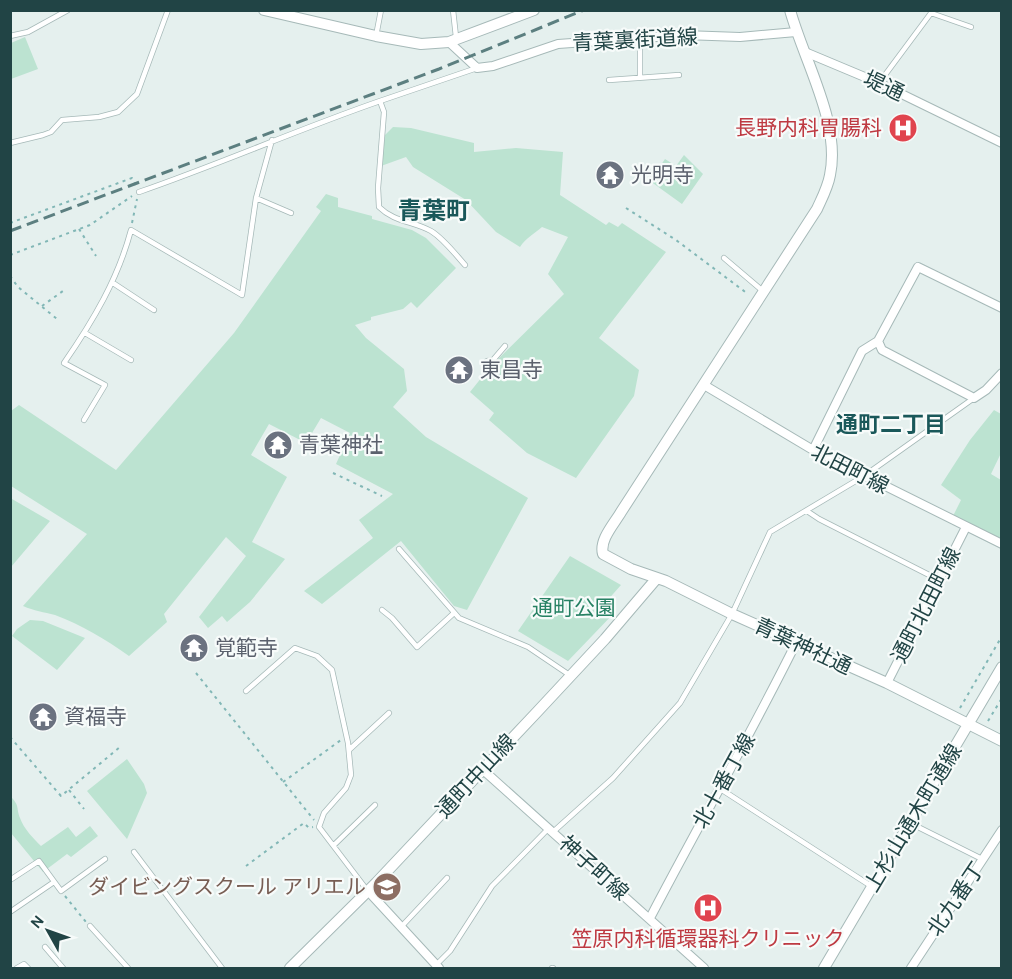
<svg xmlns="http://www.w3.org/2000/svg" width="1012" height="979" viewBox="0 0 1012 979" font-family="Karla,'Noto Sans JP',sans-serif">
  <rect width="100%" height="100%" fill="#e5f0ee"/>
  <path fill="#bce3d1" d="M 25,37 L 38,69 L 11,79 L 11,43 Z
    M 393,127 L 411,128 L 474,143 L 474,152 L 516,148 L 563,152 L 560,195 L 606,225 L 609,222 L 618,227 L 622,223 L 666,252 L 599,338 L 639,370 L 634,396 L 576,478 L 527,453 L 489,420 L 494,413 L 470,392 L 490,367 L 564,294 L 548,274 L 568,237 L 542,227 C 534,234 526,238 520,247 L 496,232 L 466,200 L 413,167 L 406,157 L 381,166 L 385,135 Z
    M 684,155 L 703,174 L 682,204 L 650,181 L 665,159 L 676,166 Z
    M 326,194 L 338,198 L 338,207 L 372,216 L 372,219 L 412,230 L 426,238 L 456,268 L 417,308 L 411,302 L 403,309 L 371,317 L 371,320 L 355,325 L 366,338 L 404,369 L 407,391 L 393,407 L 426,437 L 528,498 L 467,610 L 454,606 L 401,541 L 322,604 L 304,591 L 373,538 L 359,520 L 393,494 L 336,464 L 350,433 L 321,418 L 306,443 L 269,424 L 251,455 L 287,477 L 252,542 L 285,559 L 250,602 L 227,622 L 222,616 L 208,628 L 199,617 L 246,556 L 226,537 L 164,614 L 167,622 L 129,656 C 105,639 82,625 55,615 C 44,612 34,611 23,606 L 87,534 L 11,486 L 11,411 L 19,405 L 116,470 L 234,333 L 321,211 L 316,207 Z
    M 994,410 L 1001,414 L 1001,453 L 991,474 L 1001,480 L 1001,542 L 952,518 L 961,500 L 941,485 L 970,440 Z
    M 12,499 L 50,521 L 11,567 L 10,501 Z
    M 570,556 L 621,585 L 606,602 L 616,611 L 568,661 L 518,631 Z
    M 30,620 L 43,621 L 85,638 L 57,670 L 12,636 L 17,629 Z
    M 127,759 L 144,784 L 147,793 L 127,839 L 87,791 Z
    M 11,797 C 20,806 16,808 20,818 C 24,829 33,838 41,846 L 68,827 L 76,837 L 90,826 L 98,836 L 71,857 L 67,854 L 43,872 L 11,833 Z"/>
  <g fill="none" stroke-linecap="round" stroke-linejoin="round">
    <g stroke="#a6b9b8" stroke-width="6">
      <path id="service" d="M 453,10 L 456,37
        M 10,36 L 28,32 L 68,10
        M 376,36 L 381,10
        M 640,38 L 640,77
        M 609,80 L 679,75
        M 879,83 L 931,13 L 971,27
        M 10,143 L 43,135 L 51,132 L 62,120 L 99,117 L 118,112 L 137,94 L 168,10
        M 139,192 C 220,164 299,129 380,101
        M 256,198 L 291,213
        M 724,258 L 764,292
        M 465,265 C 455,254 444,239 431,231 C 413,221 394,222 379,207 L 378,188 L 384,112 L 380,101 L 477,68
        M 113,283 L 154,310
        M 85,333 L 131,360
        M 487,361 L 493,360 L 505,346
        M 84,420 L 105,385 L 64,363 C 93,321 118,279 131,230 L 242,295 L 256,198 L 272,140
        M 807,511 L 819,519 L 939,580
        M 399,549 L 459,618 L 528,647 L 571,676
        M 382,610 L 392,618 L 417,647 L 454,613
        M 246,691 L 295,648 L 317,656 L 332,670 L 348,743 L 351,775 L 346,788 L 324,813 L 319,827 L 367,890
        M 349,750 L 389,713
        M 719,788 L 871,886
        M 910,823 L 982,859
        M 553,832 L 613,778 L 680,703 L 732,614 L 770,532 L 864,476 L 974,398
        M 334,845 L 375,805
        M 134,852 L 222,968
        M 10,880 L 39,861 L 61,891 L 105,859
        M 10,912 L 54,882
        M 90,926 L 128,968
        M 402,926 L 447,878
        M 45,947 L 63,968
        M 436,965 L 450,951 L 492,886 L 548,829
        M 17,968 L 24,964 L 28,968
        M 552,968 L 553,968"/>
    </g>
    <g stroke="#a6b9b8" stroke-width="10">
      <path id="minor" d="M 449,42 L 477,68 L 493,66 L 558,44 L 684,35 L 740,37 L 796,32
        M 805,52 L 879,83 L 1002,143
        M 878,341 L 882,350 L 974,398 L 986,390 L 1002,373
        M 704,385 L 813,450 L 1002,544
        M 813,450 L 862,351 L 878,341 L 918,267 L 1002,308
        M 887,683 L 966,527
        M 482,769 L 704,968
        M 368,891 L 439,968
        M 650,918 C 698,826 750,736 796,643
        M 911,968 L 1002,830"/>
    </g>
    <g stroke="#a6b9b8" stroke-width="12">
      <path id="tertiary" d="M 264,10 L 376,36 L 421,44 L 449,42 L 534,10
        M 790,10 C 804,61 841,123 830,175 C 828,187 822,198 817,209 L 621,512 C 614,524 599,540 603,554 L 631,569 L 666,581 L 732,614 L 887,683 L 1002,741
        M 290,968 L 376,883 L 537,712 L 605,639 L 657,578
        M 824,968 L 1002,667"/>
    </g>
    <path stroke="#82b7b6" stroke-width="2" stroke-dasharray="3 4.5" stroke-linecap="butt" d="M 626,208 L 676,240 L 748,294
      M 10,223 L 132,178 L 136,186
      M 132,223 L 137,199
      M 79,229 L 96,256
      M 10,255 L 90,225 L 132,196
      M 10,276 L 18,287 L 57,319
      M 42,306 L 63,291
      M 333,473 L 382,496
      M 196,673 L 314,820
      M 960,708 L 1002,636
      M 988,721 L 1002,698
      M 10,737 L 61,796 L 120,747
      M 283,782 L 341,740
      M 69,790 L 84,809
      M 246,866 L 304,823 L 309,828 L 313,827
      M 65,896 L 86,922"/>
    <use href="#service" stroke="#fff" stroke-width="4.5"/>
    <use href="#minor" stroke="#fff" stroke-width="8"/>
    <use href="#tertiary" stroke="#fff" stroke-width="10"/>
    <path stroke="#5c7f80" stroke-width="3" stroke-dasharray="12 6" stroke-linecap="butt" d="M 10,231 L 439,69 L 584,10"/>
  </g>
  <defs>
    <g id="hospital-disc" transform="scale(1.5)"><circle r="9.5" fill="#e0444e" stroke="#f7fbfa"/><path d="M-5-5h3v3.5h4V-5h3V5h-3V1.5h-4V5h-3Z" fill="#fff"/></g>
    <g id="temple-disc" transform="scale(1.5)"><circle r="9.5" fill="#6b7280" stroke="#f7fbfa"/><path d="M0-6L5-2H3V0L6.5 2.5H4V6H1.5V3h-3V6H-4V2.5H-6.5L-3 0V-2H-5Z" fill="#fff"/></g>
    <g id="school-disc" transform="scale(1.5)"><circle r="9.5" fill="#8d6e63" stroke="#f7fbfa"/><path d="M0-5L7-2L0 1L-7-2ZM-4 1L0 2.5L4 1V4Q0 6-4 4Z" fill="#fff"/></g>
  </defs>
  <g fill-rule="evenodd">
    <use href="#hospital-disc" x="903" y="128"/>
    <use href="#temple-disc" x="610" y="175"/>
    <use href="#temple-disc" x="459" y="370"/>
    <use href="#temple-disc" x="278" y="445"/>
    <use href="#temple-disc" x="194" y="648"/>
    <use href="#temple-disc" x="43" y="717"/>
    <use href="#school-disc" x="387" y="887"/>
    <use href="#hospital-disc" x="708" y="908"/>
  </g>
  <g text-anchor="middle" stroke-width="4.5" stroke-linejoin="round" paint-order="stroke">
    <g font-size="21" fill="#214445" stroke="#f7fbfa">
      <text transform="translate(635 40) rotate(-3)" y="7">青葉裏街道線</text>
      <text transform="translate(884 86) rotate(25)" y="7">堤通</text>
      <text transform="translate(850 469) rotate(27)" y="7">北田町線</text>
      <text transform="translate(926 605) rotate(-63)" y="7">通町北田町線</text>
      <text transform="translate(803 646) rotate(25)" y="7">青葉神社通</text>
      <text transform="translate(476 776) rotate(-47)" y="7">通町中山線</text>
      <text transform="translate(724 781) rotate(-61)" y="7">北十番丁線</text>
      <text transform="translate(913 818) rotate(-59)" y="7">上杉山通木町通線</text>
      <text transform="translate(594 868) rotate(42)" y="7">神子町線</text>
      <text transform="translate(956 899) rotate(-56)" y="7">北九番丁</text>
    </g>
    <g font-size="21" fill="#be3a42" stroke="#f7fbfa" text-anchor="end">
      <text x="882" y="135">長野内科胃腸科</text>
      <text x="708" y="946" text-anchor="middle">笠原内科循環器科クリニック</text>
    </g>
    <g font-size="21" fill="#5b616d" stroke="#f7fbfa" text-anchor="start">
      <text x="631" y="182">光明寺</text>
      <text x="480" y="377">東昌寺</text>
      <text x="299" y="452">青葉神社</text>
      <text x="215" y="655">覚範寺</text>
      <text x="64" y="724">資福寺</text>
    </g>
    <g font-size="21" fill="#268163" stroke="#f7fbfa">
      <text x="574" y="615">通町公園</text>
    </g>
    <g font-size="21" fill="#785e54" stroke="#f7fbfa" text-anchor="end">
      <text x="366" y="894">ダイビングスクール アリエル</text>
    </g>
    <g font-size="22" font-weight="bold" fill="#1a585a" stroke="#f7fbfa">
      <text x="891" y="432">通町二丁目</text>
    </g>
    <g font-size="24" font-weight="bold" fill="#1a585a" stroke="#f7fbfa">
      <text x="434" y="219">青葉町</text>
    </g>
  </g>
  <rect width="1012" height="979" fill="none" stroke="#214445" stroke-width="24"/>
  <g transform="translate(48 931) rotate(310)" stroke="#f7fbfa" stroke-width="4.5" paint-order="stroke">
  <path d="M0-4.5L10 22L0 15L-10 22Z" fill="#214445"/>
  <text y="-9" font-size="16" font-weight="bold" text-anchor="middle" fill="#214445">N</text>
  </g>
</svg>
